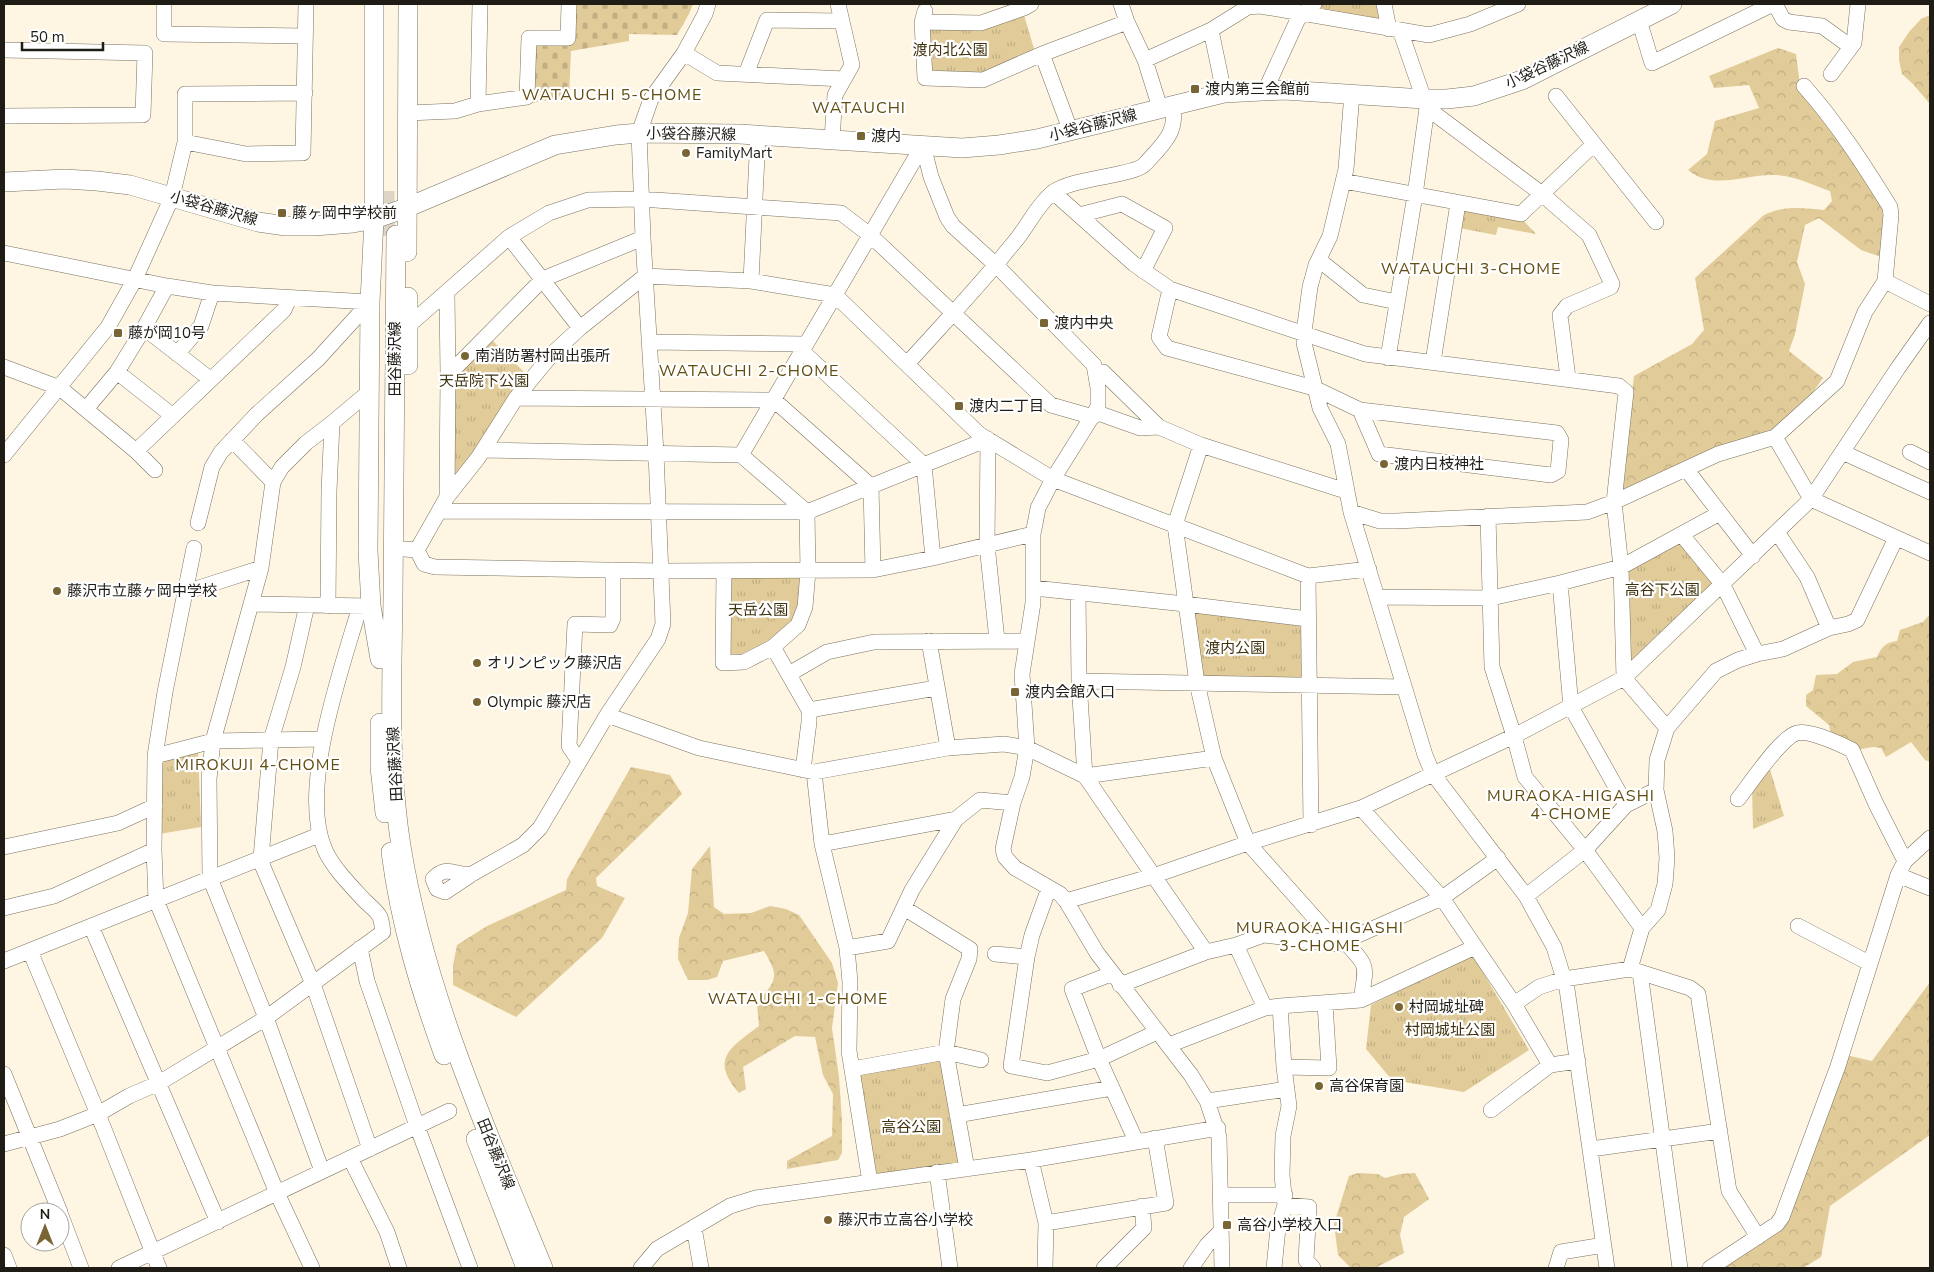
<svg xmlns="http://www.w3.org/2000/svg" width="1934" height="1272" viewBox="0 0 1934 1272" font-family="'Nunito Sans','Noto Sans JP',sans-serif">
  <defs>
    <pattern id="grass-tufts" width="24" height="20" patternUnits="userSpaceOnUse" patternTransform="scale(1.25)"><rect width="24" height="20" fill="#e1cb99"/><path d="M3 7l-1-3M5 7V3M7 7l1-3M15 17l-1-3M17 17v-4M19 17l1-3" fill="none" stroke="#c1ae83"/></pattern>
    <pattern id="forest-crowns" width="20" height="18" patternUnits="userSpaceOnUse" patternTransform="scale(1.25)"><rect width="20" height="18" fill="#e1cb99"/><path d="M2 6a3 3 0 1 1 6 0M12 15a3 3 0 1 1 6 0" fill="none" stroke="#c1ae83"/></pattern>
    <pattern id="cemetery-stones" width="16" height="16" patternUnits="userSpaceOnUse" patternTransform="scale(1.25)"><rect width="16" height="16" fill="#e1cb99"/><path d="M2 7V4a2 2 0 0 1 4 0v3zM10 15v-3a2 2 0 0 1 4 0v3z" fill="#c1ae83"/></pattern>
  </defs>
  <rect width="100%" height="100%" fill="#fef6e2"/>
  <path fill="url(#grass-tufts)" d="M 1316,4 L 1377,4 L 1380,21 L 1312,10 Z
    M 1024,15 L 1035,52 L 984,72 L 928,72 L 927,27 Z
    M 1462,208 L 1522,219 L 1536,234 L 1498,227 L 1496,235 L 1459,228 Z
    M 488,336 L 529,377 L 453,488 L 451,368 Z
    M 1681,540 L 1717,586 L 1629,666 L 1627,570 Z
    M 802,577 L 800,607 L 793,622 L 783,633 L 742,654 L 725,654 L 727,578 Z
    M 1191,610 L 1303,623 L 1303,682 L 1202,679 Z
    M 198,749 L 201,827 L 159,834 L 161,762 Z
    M 1768,763 L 1784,816 L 1753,829 L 1752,788 Z
    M 1472,954 L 1529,1050 L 1464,1092 L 1392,1080 L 1366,1049 L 1371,1005 Z
    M 938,1058 L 942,1061 L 959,1167 L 878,1176 L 874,1173 L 858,1077 L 861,1071 Z"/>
  <path fill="url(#forest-crowns)" d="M 1930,15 L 1930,104 L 1913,84 L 1902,74 L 1899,60 L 1899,47 L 1909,32 L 1921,19 Z
    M 1778,48 L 1796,54 L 1801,93 L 1880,196 L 1886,234 L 1881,257 L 1861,250 L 1819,218 L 1805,225 L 1797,262 L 1805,284 L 1795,334 L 1789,351 L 1823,378 L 1804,405 L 1767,434 L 1624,492 L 1621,486 L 1634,376 L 1692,344 L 1704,330 L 1695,278 L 1764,215 C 1784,205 1803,208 1824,210 L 1832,201 L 1830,191 C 1813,185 1793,175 1774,175 C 1746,174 1713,191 1688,170 L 1707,154 L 1715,121 L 1759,108 L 1749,85 L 1714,88 L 1709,76 Z
    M 1930,614 L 1930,762 L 1925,760 L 1911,742 L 1886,757 L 1881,748 L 1873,747 L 1856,750 L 1831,734 L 1829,725 L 1806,706 L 1806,695 L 1813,690 L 1816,675 L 1837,674 L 1853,662 L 1877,657 C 1882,646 1885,643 1897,641 L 1900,630 L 1923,622 Z
    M 631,767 L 670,775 L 682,794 L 596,878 L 597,886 L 625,898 L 602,938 L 516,1017 L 453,985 L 453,965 L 457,945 L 487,926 L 566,890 L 567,879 Z
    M 710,846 L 714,907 L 724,914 L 751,913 L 770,906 L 786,909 L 799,915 L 832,963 L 838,983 L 832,1028 L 839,1077 L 842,1121 L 842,1153 L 838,1160 L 787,1169 L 787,1161 L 832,1136 L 833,1094 L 823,1075 L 815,1037 L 795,1036 L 743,1067 L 746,1089 L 739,1093 C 709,1059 731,1047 759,1026 L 757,1004 C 775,980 781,979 764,951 L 723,961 L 717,977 L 707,980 L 688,980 L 678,959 L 679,938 L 688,913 L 692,869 Z
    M 1930,982 L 1930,1135 L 1830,1206 L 1821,1257 L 1803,1268 L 1719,1268 L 1787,1220 L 1846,1055 L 1872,1061 Z
    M 1358,1173 L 1378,1174 L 1385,1178 L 1400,1174 L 1415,1173 L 1429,1199 L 1404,1217 L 1400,1235 L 1404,1253 L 1375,1268 L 1351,1268 L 1338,1255 L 1334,1224 L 1349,1176 Z"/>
  <path fill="url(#cemetery-stones)" d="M 573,4 L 693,4 L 689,14 L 677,35 L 629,34 L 629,41 L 571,51 L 569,96 L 532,103 L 533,45 L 573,42 Z"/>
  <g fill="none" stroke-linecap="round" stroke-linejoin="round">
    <path stroke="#ddd5c3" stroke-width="19" stroke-dasharray="19 9" stroke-linecap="butt" d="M 385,236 L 385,191"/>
    <g stroke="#797260" stroke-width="16">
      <path id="minor" d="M 164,4 L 164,34 L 305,36
        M 1121,4 L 1127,22 L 1145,60 L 1160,108
        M 1384,4 L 1389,29
        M 1775,4 L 1783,19 L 1789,22 L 1822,26 L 1851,47
        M 925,11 L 922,22 L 925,78 L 983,80 L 1042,54 L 1127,22
        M 1639,20 L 1652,63 L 1773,4
        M 922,22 L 981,23 L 1024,8 L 1031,4
        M 1211,30 L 1224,93
        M 4,50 L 145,53 L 143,115 L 4,116
        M 684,53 L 717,73 L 844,79
        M 1042,54 L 1071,132
        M 1145,60 L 1211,30 L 1248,7 L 1260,6 L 1429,35 L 1470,24 L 1518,4
        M 746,74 L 767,20 L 842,21
        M 1831,74 L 1854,43 L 1858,4
        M 1265,91 L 1298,19 L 1314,4
        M 1352,93 L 1346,169 L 1330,236 L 1316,265 L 1310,287 L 1304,332 L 1304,343 L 1320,408 L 1338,444 L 1351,512 L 1425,755 L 1433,774 L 1526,896 L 1554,947 L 1567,989 L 1607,1268
        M 1556,96 L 1656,222
        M 478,104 L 527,97 L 529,38 L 568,38 L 569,4
        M 1427,108 L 1542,194 L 1589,235 L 1612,284 L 1611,287 L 1567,306 L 1560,315 L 1568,378
        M 407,113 L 455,111 L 478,104 L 480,4
        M 832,139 L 835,95 L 852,65 L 838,4
        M 185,142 L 185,94 L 305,93
        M 923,145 L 931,177 L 947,217 L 953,226 L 996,265 L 1094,365 L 1098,388 L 1098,407 L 1053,479 L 1038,508 L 1036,519 L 1033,534 L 1033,603 L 1022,674 L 1027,748 L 1022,777 L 1013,803 L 1003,849 L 1005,857 L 1015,868 L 1060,894 L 1066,901 L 1097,953 L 1191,1075 L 1207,1101 L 1219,1137 L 1222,1268
        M 1343,181 L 1521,214 L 1594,144
        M 1053,192 L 1134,264 L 1170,289 L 1365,354 L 1619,386 L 1626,392 L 1614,502 L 1621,567 L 1624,678 L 1667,728
        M 1079,215 L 1122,204 L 1165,228 L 1143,271
        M 509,237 L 580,328
        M 4,253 L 167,286 L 212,293 L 370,302
        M 1319,260 L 1363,295 L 1397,302
        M 751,281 L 758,135
        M 1885,281 L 1930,304
        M 1170,289 L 1159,337 L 1167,348 L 1314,388 L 1360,410 L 1557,433 L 1561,440 L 1558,471 L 1551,475 L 1379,454 L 1360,410
        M 447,294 L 448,375 L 447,497
        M 408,326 L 509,237 L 549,213 L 588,200 L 641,199 L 841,213 L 870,235 L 1051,405 L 1093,417 L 1095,412 L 1140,428 L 1159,427
        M 144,328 L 210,379
        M 650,342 L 806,344 L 802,351 L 924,465 L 933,558
        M 177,354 L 201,326 L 212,293
        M 1388,358 L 1415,195 L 1427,108 L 1400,30
        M 1433,362 L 1458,203
        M 907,364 C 939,328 973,293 1003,256 C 1009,248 1017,240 1022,232 C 1032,218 1039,204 1052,193 C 1073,177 1135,176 1145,164 C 1162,145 1179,132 1172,105
        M 4,367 L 60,388 L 136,451 L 155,470
        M 117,372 L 173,416
        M 1097,374 L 1103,372 L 1159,427 L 1201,445 L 1346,491
        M 448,375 L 543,279 L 643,238
        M 516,398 L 774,400 L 871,486 L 873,570
        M 86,409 L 117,372 L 144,328 L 167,286
        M 1775,437 L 1811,499 L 1930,553
        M 232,440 L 273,482
        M 1201,445 L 1175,525 L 1197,683 L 1214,758 L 1248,843 L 1338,944
        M 483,450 L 741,455 L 807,512 L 808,571 L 805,607 L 798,625 L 773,647 L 744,662 L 723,663 L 724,571
        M 136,451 L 284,310 L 289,299
        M 1842,452 L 1930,492
        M 1910,452 L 1930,462
        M 4,455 L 108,327 L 135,279 L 172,197 L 185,142 L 246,154 L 303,153 L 306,4
        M 741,455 L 923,145
        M 1686,469 L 1753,556
        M 439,511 L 807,512 L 988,439 L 987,545 L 997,640
        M 1351,512 L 1380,521 L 1396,521 L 1587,512 L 1614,502 L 1718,454 L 1775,437 L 1837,381 L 1865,312 L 1885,281 L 1891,215 L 1890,207 C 1864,165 1837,123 1804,86
        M 1488,516 L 1492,667 L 1514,736 L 1525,777 L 1585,850 L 1526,896
        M 198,523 L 212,467 L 221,452 L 257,414 L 318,359 L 370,302
        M 1777,532 L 1807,577 L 1829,628
        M 1682,535 L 1723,585 L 1757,654
        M 194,548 L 165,692 L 155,756 L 154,850 L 156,900 L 277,1193 L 312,1268
        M 404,549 L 417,550 L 424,564 L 435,567 L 662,571 L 873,570 L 933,558 L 1033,534
        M 417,550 L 447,497 L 478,458 L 516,398 L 553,353 L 580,328 L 645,276 L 751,281 L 835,295 L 979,434 L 1053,479 L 1308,576 L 1369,569
        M 1308,576 L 1311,825
        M 1560,583 L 1571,707 L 1626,805
        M 1034,588 L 1185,604 L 1308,619
        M 186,592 L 261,568
        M 1078,593 L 1079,681 L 1085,776 L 1206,952
        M 1377,597 L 1491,598 L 1560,583 L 1621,567 L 1720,513
        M 251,604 L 370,606
        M 307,605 L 293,667 L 271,740 L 261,858 L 263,867 L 313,984 L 370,1149
        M 328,606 L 329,491 L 332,423
        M 929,641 L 948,748
        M 773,647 L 809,710 L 809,722 L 803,770
        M 789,674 L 827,652 L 874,642 L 1027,641
        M 1079,681 L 1404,687
        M 809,710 L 936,688
        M 607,715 L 699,748 L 814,772 L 948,748 L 1004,744 L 1027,748 L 1085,776 L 1214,758
        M 155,756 L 213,741 L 323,739
        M 579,761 L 569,746 L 575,624 L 610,625 L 613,618 L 613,570
        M 814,772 L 822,844 L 847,948 L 850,982 L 849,1051 L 870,1182
        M 1738,799 C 1750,784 1781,737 1797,733 C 1810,730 1840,744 1852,750 L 1876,804 L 1905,861
        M 1361,808 L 1442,898 L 1514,1004 L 1550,1065
        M 822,844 L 956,819
        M 4,847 L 118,823 L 155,806
        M 472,874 C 456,877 447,863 433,879 L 437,889 L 445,892 L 472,874 L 523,845 L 540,828 L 607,715 L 658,639 L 663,624 L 656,453 L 643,238 L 639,133 L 651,99 L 684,53 L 705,14 L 708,4
        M 1898,875 L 1930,888
        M 1049,888 L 1032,935 L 1027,957 L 1011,1066 L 1047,1073 L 1099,1059 L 1157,1032
        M 1066,901 L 1153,876 L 1248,843 L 1361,808 L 1514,736 L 1624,678 L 1811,499 L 1898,368 L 1930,323
        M 4,908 L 54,896 L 154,850
        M 904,908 L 970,949 L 969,959 L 953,999 L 946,1052 L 967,1169
        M 91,926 L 218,1222
        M 1798,926 L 1869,963
        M 1642,928 L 1585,850 L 1626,805 L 1656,790
        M 1344,941 C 1370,968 1366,965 1361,1000
        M 1236,945 L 1265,1008
        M 360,948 L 367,981 L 417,1126 L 470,1268
        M 847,948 L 888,941 L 912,890 L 956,819 L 980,800 L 1013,803
        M 30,951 L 98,1114 L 159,1268
        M 995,954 L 1027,957
        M 4,961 L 319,835
        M 1640,972 L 1680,1268
        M 1111,974 L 1072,989 L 1099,1059 L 1136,1141
        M 1120,985 L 1206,952 L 1236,945 L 1264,935 L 1338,944 L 1442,898 L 1498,858
        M 1514,1004 L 1539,987 L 1564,979 L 1630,969
        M 1169,1045 L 1265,1008 L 1280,1006 L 1361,1000 L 1475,947
        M 1284,1067 L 1329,1068 L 1325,1003
        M 852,1069 L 946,1052 L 981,1060
        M 4,1074 L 60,1212
        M 1207,1101 L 1287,1089
        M 1491,1110 L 1550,1065 L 1578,1061
        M 957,1115 L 1112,1088
        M 4,1144 L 60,1129 L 98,1114 L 129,1096 L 159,1083 L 266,1018 L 383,932 C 382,927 382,922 380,917 C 377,911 369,905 365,901 C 351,886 333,868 325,850 C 298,789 342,668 360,606
        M 1591,1149 L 1720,1131
        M 350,1158 L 387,1232 L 399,1268
        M 1031,1160 L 1046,1223 L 1045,1268
        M 322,1171 L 266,1018 L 210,878 L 209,779 L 213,741 L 261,568 L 273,482 L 282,467 L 306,443 L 332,423 L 370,391
        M 937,1172 L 950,1268
        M 1221,1195 L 1285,1195
        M 1285,1205 L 1309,1207 L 1306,1260 L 1313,1268
        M 60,1213 L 81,1268
        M 1046,1223 L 1166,1203 L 1155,1138
        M 694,1227 L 701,1268
        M 1758,1237 L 1729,1191 L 1698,994 L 1690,988 L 1630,969 L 1642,928 L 1658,910 L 1665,884 L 1667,858 L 1665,831 L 1656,790 L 1657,760 L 1667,728 L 1716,671 L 1738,660 L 1757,654 L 1783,649 L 1829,628 L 1848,624 L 1857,620 L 1896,538
        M 4,1255 L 9,1268
        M 119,1268 L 449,1111
        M 641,1268 L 657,1249 L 730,1206 L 756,1198 L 1031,1160 L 1218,1128
        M 1104,1268 L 1144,1228 L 1142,1206
        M 1191,1268 L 1207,1245 L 1221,1231
        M 1274,1268 L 1278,1228 L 1285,1205 L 1282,1175 L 1283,1136 L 1289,1106 L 1284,1067 L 1280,1006
        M 1556,1268 L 1561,1252 L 1604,1245
        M 1710,1268 L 1777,1224 L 1782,1217 L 1838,1066 L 1898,875 L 1905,861 L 1930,838"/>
    </g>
    <g stroke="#797260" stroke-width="20">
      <path id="major" d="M 374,4 L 374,219 L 370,302 L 368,551 L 371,606 L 380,659
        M 4,182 L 65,179 L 97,181 L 130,185 L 258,222 L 286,226 L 314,226 L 353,223 L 374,219 L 406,208 L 555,145 L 616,135 L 639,133 L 739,134 L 962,148 L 999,145 L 1037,139 L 1224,93 L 1284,90 L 1424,99 L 1447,99 L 1474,96 L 1522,80 L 1672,4
        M 396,235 C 395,356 394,476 393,597 C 392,679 388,764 401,846 C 425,994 487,1131 543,1268
        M 407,252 L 408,4
        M 408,365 L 408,297
        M 380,723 L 380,767 L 385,813
        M 391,852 C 400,923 420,989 444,1055
        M 476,1139 L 526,1268"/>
    </g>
    <use href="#minor" stroke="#fff" stroke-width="15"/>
    <use href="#major" stroke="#fff" stroke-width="19"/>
  </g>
  <g fill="#796534" stroke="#fff" stroke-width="2">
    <rect x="1190" y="84" width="10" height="10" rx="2.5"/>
    <rect x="856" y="131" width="10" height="10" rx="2.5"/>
    <circle cx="686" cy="153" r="5"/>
    <rect x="277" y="208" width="10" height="10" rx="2.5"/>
    <rect x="1039" y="318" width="10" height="10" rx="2.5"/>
    <rect x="113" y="328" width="10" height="10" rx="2.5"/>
    <circle cx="465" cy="356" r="5"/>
    <rect x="954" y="401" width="10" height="10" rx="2.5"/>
    <circle cx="1384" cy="464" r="5"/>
    <circle cx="57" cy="591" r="5"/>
    <circle cx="477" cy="663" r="5"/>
    <rect x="1010" y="687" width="10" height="10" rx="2.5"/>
    <circle cx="477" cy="702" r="5"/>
    <circle cx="1399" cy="1007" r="5"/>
    <circle cx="1319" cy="1086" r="5"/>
    <circle cx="828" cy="1220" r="5"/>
    <rect x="1222" y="1220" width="10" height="10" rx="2.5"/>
  </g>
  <g text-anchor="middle" stroke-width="4.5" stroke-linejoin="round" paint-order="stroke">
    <g font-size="15" fill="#40330f" stroke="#fff">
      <text x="950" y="55">渡内北公園</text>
      <text x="484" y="386">天岳院下公園</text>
      <text x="1662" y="595">高谷下公園</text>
      <text x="758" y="615">天岳公園</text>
      <text x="1235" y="653">渡内公園</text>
      <text x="1450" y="1035">村岡城址公園</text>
      <text x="911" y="1132">高谷公園</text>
    </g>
    <g font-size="15" fill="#1f1c15" stroke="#fff">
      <text transform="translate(1547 65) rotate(-25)" y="5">小袋谷藤沢線</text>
      <text transform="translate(1093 125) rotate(-14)" y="5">小袋谷藤沢線</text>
      <text transform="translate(691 134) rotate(1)" y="5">小袋谷藤沢線</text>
      <text transform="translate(214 208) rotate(16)" y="5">小袋谷藤沢線</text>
      <text transform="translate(395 359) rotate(-90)" y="5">田谷藤沢線</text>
      <text transform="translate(395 764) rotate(-93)" y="5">田谷藤沢線</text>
      <text transform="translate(496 1154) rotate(68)" y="5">田谷藤沢線</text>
    </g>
    <g font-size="15" fill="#1f1c15" stroke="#fff" text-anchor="start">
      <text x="1205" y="94">渡内第三会館前</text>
      <text x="871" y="141">渡内</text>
      <text x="696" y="158">FamilyMart</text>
      <text x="292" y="218">藤ヶ岡中学校前</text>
      <text x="1054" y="328">渡内中央</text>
      <text x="128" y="338">藤が岡10号</text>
      <text x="475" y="361">南消防署村岡出張所</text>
      <text x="969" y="411">渡内二丁目</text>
      <text x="1394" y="469">渡内日枝神社</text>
      <text x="67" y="596">藤沢市立藤ヶ岡中学校</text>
      <text x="487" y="668">オリンピック藤沢店</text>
      <text x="1025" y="697">渡内会館入口</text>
      <text x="487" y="707">Olympic 藤沢店</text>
      <text x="1409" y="1012">村岡城址碑</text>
      <text x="1329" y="1091">高谷保育園</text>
      <text x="838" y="1225">藤沢市立高谷小学校</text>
      <text x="1237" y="1230">高谷小学校入口</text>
    </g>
    <g font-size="16" letter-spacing="1" fill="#624d10" stroke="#fff">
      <text x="612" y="100">WATAUCHI 5-CHOME</text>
      <text x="859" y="113">WATAUCHI</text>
      <text x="1471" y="274">WATAUCHI 3-CHOME</text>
      <text x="749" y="376">WATAUCHI 2-CHOME</text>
      <text x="258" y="770">MIROKUJI 4-CHOME</text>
      <text x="1571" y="801">MURAOKA-HIGASHI<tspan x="1571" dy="18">4-CHOME</tspan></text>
      <text x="1320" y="933">MURAOKA-HIGASHI<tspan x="1320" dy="18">3-CHOME</tspan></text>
      <text x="798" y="1004">WATAUCHI 1-CHOME</text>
    </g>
  </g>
  <rect width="1934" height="1272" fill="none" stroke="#1f1c15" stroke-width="10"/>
  <g transform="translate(45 1227)"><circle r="24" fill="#ffffff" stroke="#a5a4a1"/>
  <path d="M0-4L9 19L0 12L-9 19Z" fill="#796534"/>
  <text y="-8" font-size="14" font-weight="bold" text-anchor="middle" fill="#1f1c15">N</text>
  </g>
  <path d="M22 42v8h81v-8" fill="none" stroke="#1f1c15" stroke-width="2.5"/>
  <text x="30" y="42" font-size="15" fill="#1f1c15" stroke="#ffffff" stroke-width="4" paint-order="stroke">50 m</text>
</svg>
